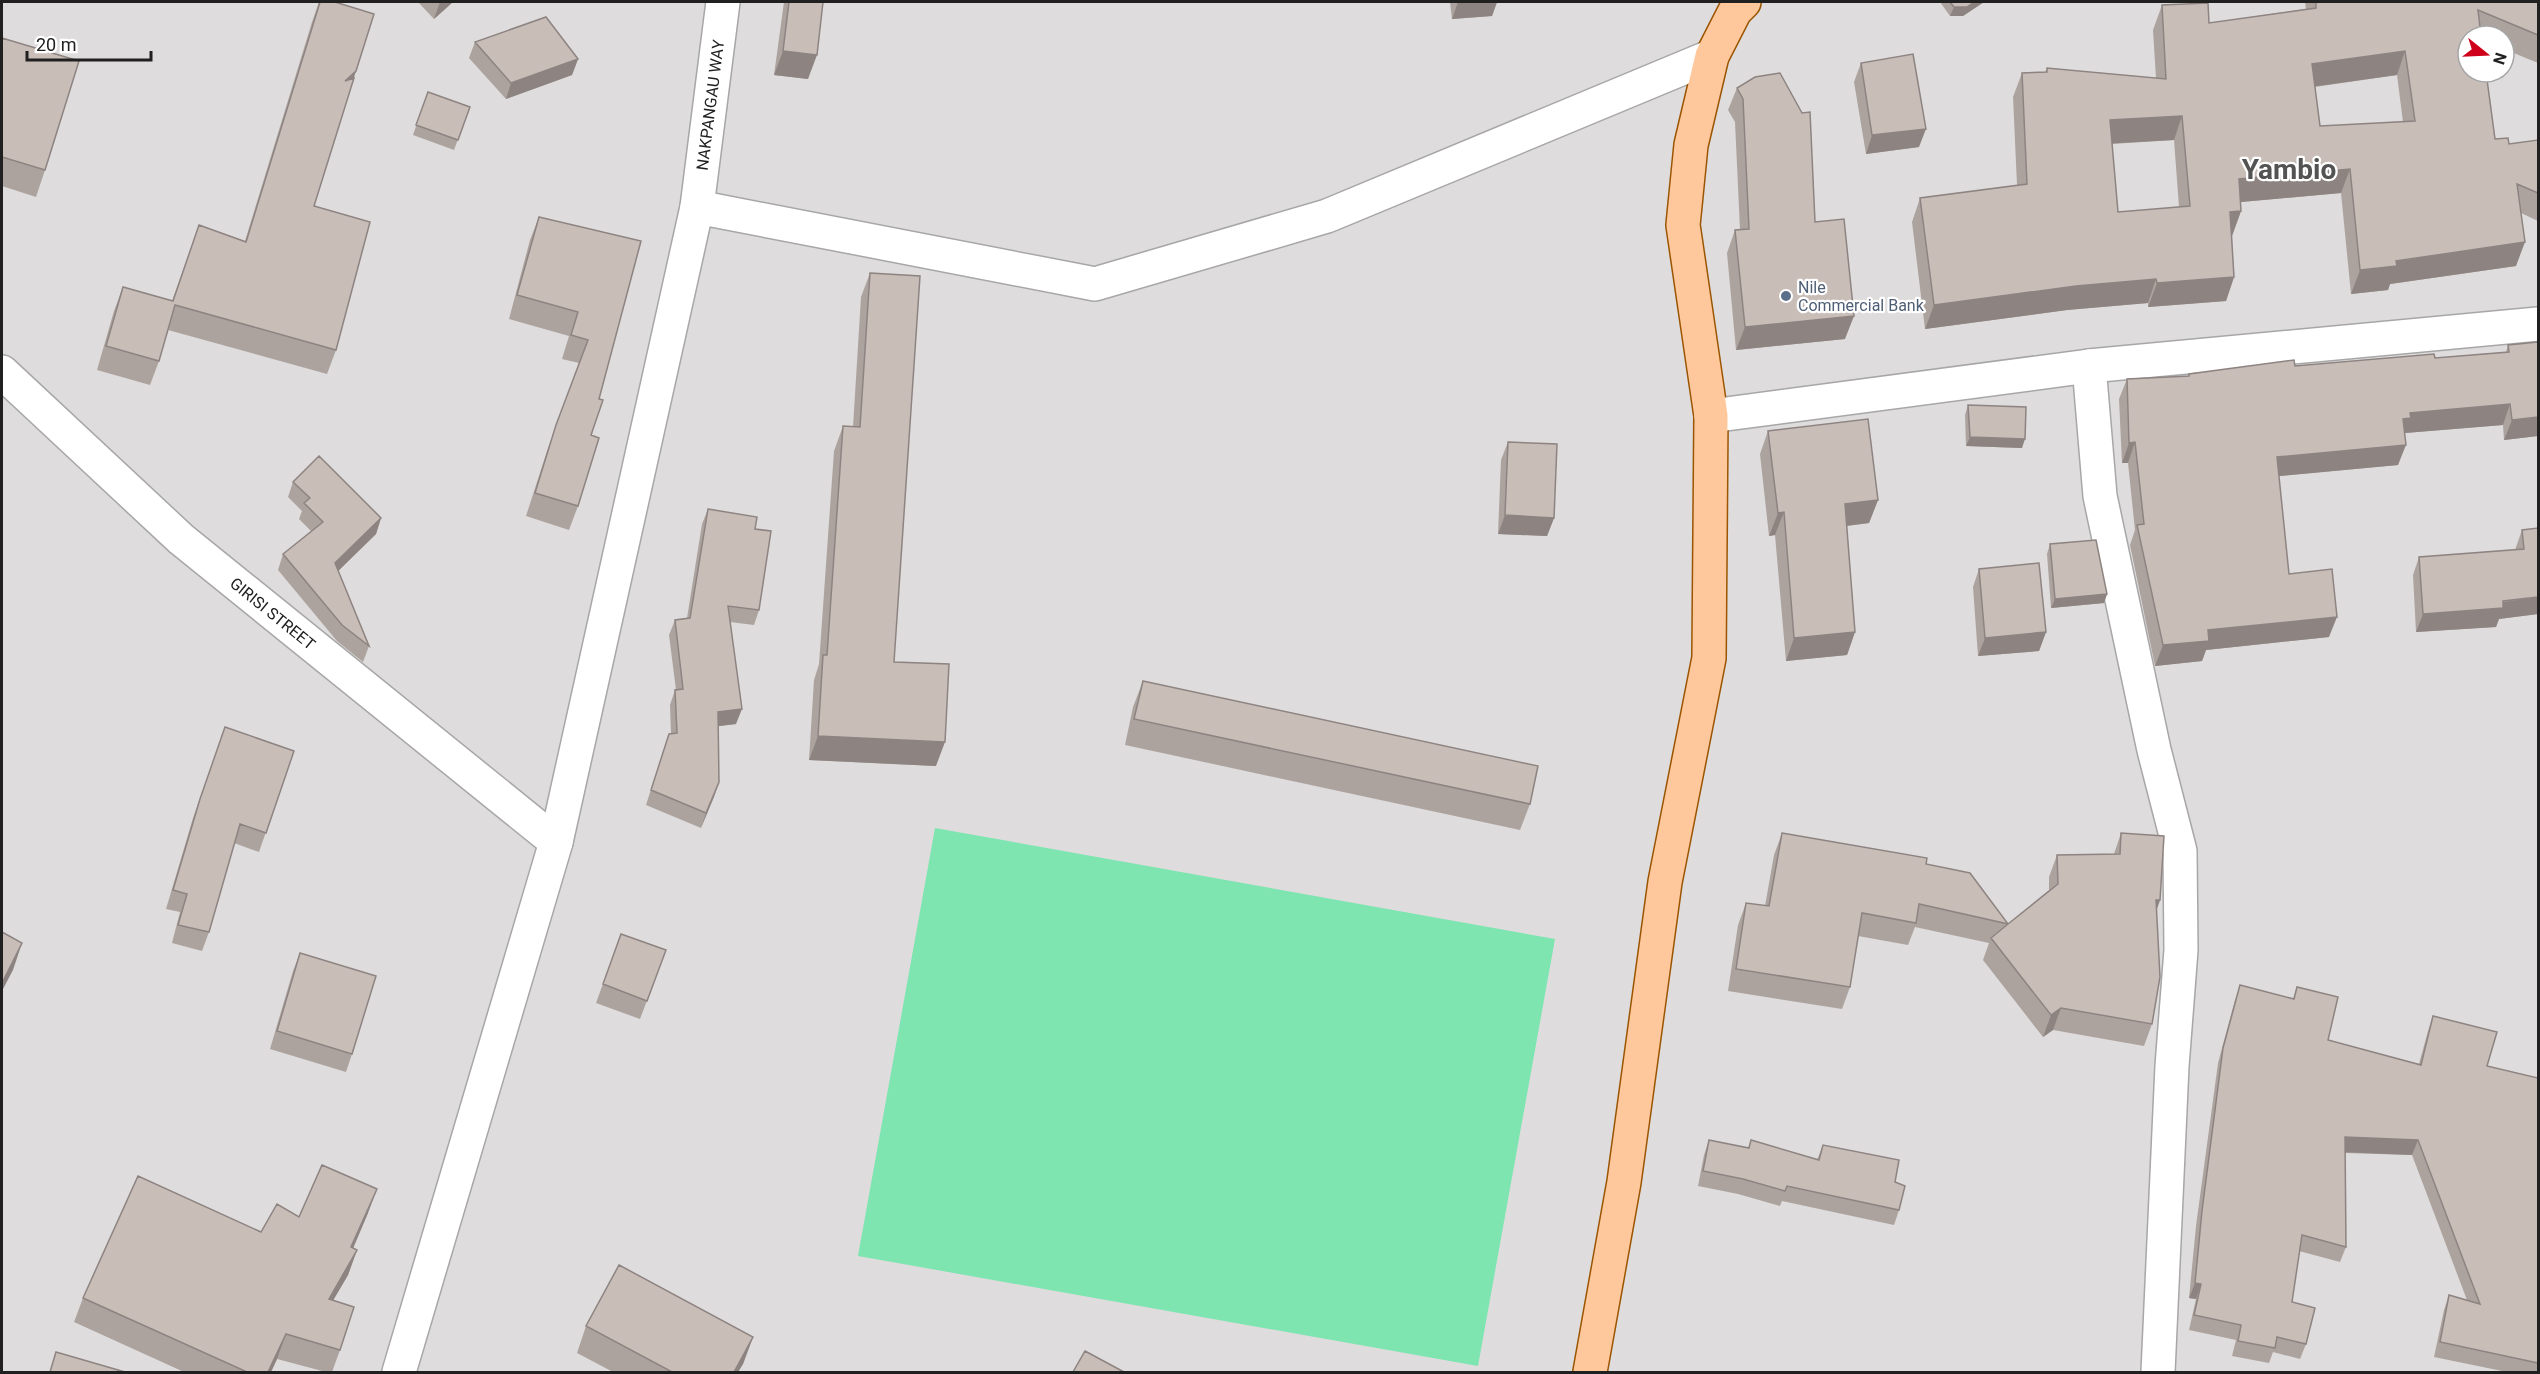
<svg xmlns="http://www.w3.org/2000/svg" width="2540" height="1374" viewBox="0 0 2540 1374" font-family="Roboto,sans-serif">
  <rect width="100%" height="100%" fill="#f1ece5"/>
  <path fill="#dedcdd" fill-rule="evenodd" d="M 2,2 L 2538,2 L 2538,1372 L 2,1372 ZM 2468,36 L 2504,36 L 2504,72 L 2468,72 Z"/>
  <path fill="#7ee5b1" d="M 935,828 L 1555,939 L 1478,1366 L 858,1256 Z"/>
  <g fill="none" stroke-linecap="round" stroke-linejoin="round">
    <g stroke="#a7a7a7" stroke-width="36">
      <g id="minor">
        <path d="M 697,207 L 1095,284 L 1327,216 L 1712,56"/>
        <path d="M 2089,366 L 2100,496 L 2154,750 L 2180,851 L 2181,950 L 2172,1066 L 2158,1372"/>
        <path id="s1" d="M 2,372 L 181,539 L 556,842"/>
        <path d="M 1711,416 L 2089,366 L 2538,324"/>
      </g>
    </g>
    <g stroke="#a7a7a7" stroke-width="36">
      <g id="tertiary">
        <path id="s2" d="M 399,1372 L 556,842 L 697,207 L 723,2"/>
      </g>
    </g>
    <g stroke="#9b5500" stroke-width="36">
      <path id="primary" d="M 1590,1372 L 1624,1182 L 1665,882 L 1709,658 L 1711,416 L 1683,225 L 1691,145 L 1712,56 L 1735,11 L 1744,2"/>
    </g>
    <use href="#minor" stroke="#fff" stroke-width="33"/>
    <use href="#tertiary" stroke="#fff" stroke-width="33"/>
    <use href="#primary" stroke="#ffc89c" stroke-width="33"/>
  </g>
  <path fill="#ada39e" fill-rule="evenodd" d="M 319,2 L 356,71 L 314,206 L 336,350 L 327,374 L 168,330 L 159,361 L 150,385 L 97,370 L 114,311 L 123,287 L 172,301 L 199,225 L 245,241 L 312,22 Z
    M 418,2 L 453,2 L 434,19 Z
    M 784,2 L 823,2 L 808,79 L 774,75 Z
    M 1450,2 L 1497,2 L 1492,16 L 1452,19 Z
    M 1940,2 L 1984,2 L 1963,16 L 1950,16 Z
    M 2305,2 L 2538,2 L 2538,63 L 2504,49 L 2504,36 L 2468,36 L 2495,139 L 2509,144 L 2538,140 L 2538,221 L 2521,213 L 2516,266 L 2390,284 L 2388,290 L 2351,294 L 2341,193 L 2241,202 L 2241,211 L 2232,236 L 2234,277 L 2226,301 L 2148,307 L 2148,303 L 2067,310 L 1925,329 L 1912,222 L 1920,198 L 2017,185 L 2013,97 L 2022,73 L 2045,72 L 2047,68 L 2156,78 L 2153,30 L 2162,5 L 2209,23 L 2306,9 ZM 2397,75 L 2403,122 L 2320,126 L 2315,87 ZM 2174,140 L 2179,207 L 2118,212 L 2112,144 Z
    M 2,40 L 45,170 L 36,197 L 2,186 Z
    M 475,42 L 578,59 L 572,75 L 506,99 L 469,58 Z
    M 1861,63 L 1919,147 L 1866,154 L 1854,82 Z
    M 1737,88 L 1815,222 L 1845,339 L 1736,350 L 1727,253 L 1735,230 L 1740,230 L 1735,122 L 1728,110 Z
    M 428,92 L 470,107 L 454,150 L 413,135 Z
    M 539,217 L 641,241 L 599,399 L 578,506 L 569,530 L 526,516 L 548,448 L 579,363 L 562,359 L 569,336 L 509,319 L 530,240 Z
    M 870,273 L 894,662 L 936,766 L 809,760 L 814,680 L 819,664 L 834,451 L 843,426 L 853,427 L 861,297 Z
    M 2538,342 L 2538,436 L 2504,440 L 2503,425 L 2405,433 L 2398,465 L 2279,476 L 2289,574 L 2329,637 L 2206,650 L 2202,661 L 2155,666 L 2130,545 L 2135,530 L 2128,463 L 2122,463 L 2119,399 L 2127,379 L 2188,376 L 2189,374 L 2435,358 L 2506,352 L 2508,345 Z
    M 1968,405 L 2022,448 L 1966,446 L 1965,415 Z
    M 1768,431 L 1878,500 L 1869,523 L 1847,526 L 1855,632 L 1847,655 L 1786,661 L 1775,535 L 1769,536 L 1760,454 Z
    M 1508,442 L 1554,518 L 1547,536 L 1498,534 L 1501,460 Z
    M 293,482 L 381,518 L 376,534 L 338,571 L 369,646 L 363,662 L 337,641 L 278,570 L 283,554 L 311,531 L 299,519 L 302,511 L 288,497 Z
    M 708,509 L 755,529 L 759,610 L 754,625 L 730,622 L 736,724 L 718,726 L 719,782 L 701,828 L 646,805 L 664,749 L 669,734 L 671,734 L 670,705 L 675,690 L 676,690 L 669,635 L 675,620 L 687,618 L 702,524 Z
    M 2538,528 L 2538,614 L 2499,619 L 2496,627 L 2416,632 L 2413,575 L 2419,557 L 2515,550 L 2522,530 Z
    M 2050,544 L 2107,594 L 2104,603 L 2051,608 L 2047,554 Z
    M 1979,569 L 2046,632 L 2039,651 L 1978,656 L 1973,587 Z
    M 1143,681 L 1530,804 L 1520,830 L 1125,745 L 1133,707 Z
    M 225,727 L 294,751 L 259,852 L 234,843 L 209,932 L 202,951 L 172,943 L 180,912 L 166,909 L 193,818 Z
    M 1782,833 L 1926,864 L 2008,924 L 2049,890 L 2049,877 L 2057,855 L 2114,854 L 2121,833 L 2160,900 L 2157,909 L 2152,1024 L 2144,1046 L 2053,1030 L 2043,1037 L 1983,960 L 1989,943 L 1915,927 L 1908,945 L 1858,936 L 1850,987 L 1842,1009 L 1728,991 L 1738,925 L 1746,903 L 1765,906 L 1774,855 Z
    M 621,934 L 666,950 L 640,1019 L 596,1003 Z
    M 300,953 L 352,1054 L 346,1072 L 270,1049 L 293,971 Z
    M 2240,985 L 2293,999 L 2297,987 L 2328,1040 L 2419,1064 L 2428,1031 L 2433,1016 L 2487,1066 L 2538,1078 L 2538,1372 L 2507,1372 L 2434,1357 L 2444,1310 L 2449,1295 L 2467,1300 L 2412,1155 L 2345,1153 L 2346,1247 L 2340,1262 L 2299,1251 L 2292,1302 L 2306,1344 L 2300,1359 L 2273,1352 L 2269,1363 L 2232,1356 L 2236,1340 L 2189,1330 L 2196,1299 L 2189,1298 L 2196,1226 L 2218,1063 L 2235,1000 Z
    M 1709,1140 L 1748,1148 L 1751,1140 L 1817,1160 L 1823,1145 L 1895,1182 L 1899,1210 L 1894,1225 L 1782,1201 L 1780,1206 L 1738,1194 L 1698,1186 L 1704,1155 Z
    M 368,1213 L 353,1248 L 357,1250 L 348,1275 L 333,1300 L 340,1350 L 332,1372 L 326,1372 L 277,1359 L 271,1372 L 184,1372 L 74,1322 L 83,1298 L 261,1232 L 299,1217 Z
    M 586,1326 L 753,1337 L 743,1364 L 738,1372 L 613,1372 L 577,1353 Z"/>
  <path fill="#8d8481" d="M 440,2 L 453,2 L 434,19 Z
    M 1458,2 L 1497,2 L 1492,16 L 1452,19 Z
    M 1974,2 L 1984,2 L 1963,16 L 1950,16 L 1954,7 Z
    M 783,51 L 817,55 L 808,79 L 774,75 Z
    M 2405,51 L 2397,75 L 2303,88 L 2312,64 Z
    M 578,59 L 572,75 L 506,99 L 511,83 Z
    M 356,71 L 347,96 L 345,81 Z
    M 2182,116 L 2174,140 L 2101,144 L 2110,120 Z
    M 1926,129 L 1919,147 L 1866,154 L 1872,135 Z
    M 2350,169 L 2341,193 L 2230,203 L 2239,179 Z
    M 2241,211 L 2232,236 L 2221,237 L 2230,212 Z
    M 2525,242 L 2516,266 L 2390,284 L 2388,290 L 2351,294 L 2360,270 L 2396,261 Z
    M 2234,277 L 2226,301 L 2148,307 L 2157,283 Z
    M 2156,279 L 2148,303 L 2067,310 L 1925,329 L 1934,305 L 2076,286 Z
    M 1854,316 L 1845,339 L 1736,350 L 1745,327 Z
    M 2510,404 L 2503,425 L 2405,433 L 2403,439 L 2403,419 L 2410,413 Z
    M 2538,417 L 2538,436 L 2504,440 L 2512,420 Z
    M 1970,437 L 2025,439 L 2022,448 L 1966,446 Z
    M 2135,442 L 2128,463 L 2122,463 L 2129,443 Z
    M 2406,445 L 2398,465 L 2269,477 L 2277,457 Z
    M 1878,500 L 1869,523 L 1837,527 L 1845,504 Z
    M 1784,512 L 1775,535 L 1769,536 L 1778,513 Z
    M 1505,515 L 1554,518 L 1547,536 L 1498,534 Z
    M 381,518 L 376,534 L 330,579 L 335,563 Z
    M 2107,594 L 2104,603 L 2051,608 L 2055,599 Z
    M 2538,597 L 2538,614 L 2499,619 L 2496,627 L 2416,632 L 2423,614 Z
    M 2337,617 L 2329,637 L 2206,650 L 2202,661 L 2155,666 L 2163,645 L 2208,630 Z
    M 1855,632 L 1847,655 L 1786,661 L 1794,638 Z
    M 2046,632 L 2039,651 L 1978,656 L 1985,638 Z
    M 742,709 L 736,724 L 712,727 L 718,712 Z
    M 818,736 L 945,742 L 936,766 L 809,760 Z
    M 719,782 L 714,797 L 701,828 L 706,813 Z
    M 2156,900 L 2160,900 L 2152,922 Z
    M 22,943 L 13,970 L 2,991 L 2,983 Z
    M 2061,1008 L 2053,1030 L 2043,1037 L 2051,1015 Z
    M 2345,1137 L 2418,1140 L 2412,1155 L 2339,1152 Z
    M 377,1189 L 368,1213 L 343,1272 L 351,1247 Z
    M 357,1250 L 348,1275 L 320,1323 L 329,1299 Z
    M 2195,1283 L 2201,1284 L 2196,1299 L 2189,1298 Z
    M 286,1334 L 277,1359 L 271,1372 L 268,1372 Z
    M 753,1337 L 743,1364 L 738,1372 L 734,1372 Z"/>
  <path fill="#c9bdb8" stroke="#8d8481" stroke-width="1.5" fill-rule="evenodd" d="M 320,2 L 335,2 L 374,14 L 356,71 L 345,81 L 354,78 L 314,206 L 370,222 L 336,350 L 175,305 L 159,361 L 106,346 L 123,287 L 173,301 L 199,225 L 246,242 Z
    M 789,2 L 823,2 L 817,55 L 783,51 Z
    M 1950,2 L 1974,2 L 1967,7 L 1954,7 Z
    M 2316,2 L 2538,2 L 2538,35 L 2478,10 L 2481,36 L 2468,36 L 2468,72 L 2486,72 L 2495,139 L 2508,138 L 2509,144 L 2538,140 L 2538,193 L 2517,184 L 2525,242 L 2396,261 L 2397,266 L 2360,270 L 2350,169 L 2239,179 L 2241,211 L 2230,212 L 2234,277 L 2157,283 L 2156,279 L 2076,286 L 1934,305 L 1920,198 L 2027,184 L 2022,73 L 2047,72 L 2047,68 L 2166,79 L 2162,5 L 2208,3 L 2209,23 L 2316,8 ZM 2405,51 L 2415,121 L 2320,126 L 2312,64 ZM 2182,116 L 2190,206 L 2118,212 L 2110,120 Z
    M 546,17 L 578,59 L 511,83 L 475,42 Z
    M 2,38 L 79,61 L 45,170 L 2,157 Z
    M 1913,54 L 1926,129 L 1872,135 L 1861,63 Z
    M 1780,73 L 1802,113 L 1810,112 L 1815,222 L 1844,219 L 1854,316 L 1745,327 L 1735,230 L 1749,229 L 1743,99 L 1737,88 L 1755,77 Z
    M 428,92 L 470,107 L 458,140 L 416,125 Z
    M 539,217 L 641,241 L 599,399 L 603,400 L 591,435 L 599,438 L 578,506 L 535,493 L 556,425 L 588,340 L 571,335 L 578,312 L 517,295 Z
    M 870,273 L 920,276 L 894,662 L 949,664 L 945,742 L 818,736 L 823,655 L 827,655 L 843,426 L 860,427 Z
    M 2538,342 L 2538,417 L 2512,420 L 2510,404 L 2410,413 L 2411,418 L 2403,419 L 2406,445 L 2277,457 L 2289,574 L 2332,569 L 2337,617 L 2208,630 L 2209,641 L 2163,645 L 2137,525 L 2144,524 L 2135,442 L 2129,443 L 2127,379 L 2189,376 L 2189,374 L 2294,360 L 2295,366 L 2434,354 L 2435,358 L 2509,352 L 2508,345 Z
    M 1968,405 L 2026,407 L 2025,439 L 1970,437 Z
    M 1868,419 L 1878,500 L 1845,504 L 1855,632 L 1794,638 L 1784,512 L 1778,513 L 1768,431 Z
    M 1508,442 L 1557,444 L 1554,518 L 1505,515 Z
    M 319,456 L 381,518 L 335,563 L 369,646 L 342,625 L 283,554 L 323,522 L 304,503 L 310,498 L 293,482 Z
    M 708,509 L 757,517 L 755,529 L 771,531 L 759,610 L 728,606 L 742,709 L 718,712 L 719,782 L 706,813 L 651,790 L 669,734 L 677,733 L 675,690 L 683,689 L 675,620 L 690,618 Z
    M 2538,528 L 2538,597 L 2503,601 L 2503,608 L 2423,614 L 2419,557 L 2524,549 L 2522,530 Z
    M 2096,540 L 2107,594 L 2055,599 L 2050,544 Z
    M 2039,563 L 2046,632 L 1985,638 L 1979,569 Z
    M 1143,681 L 1538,766 L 1530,804 L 1134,719 Z
    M 225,727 L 294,751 L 266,833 L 240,824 L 209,932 L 178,925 L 187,894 L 173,890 L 200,799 Z
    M 1782,833 L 1927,858 L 1926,864 L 1970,873 L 2008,924 L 2058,884 L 2057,855 L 2120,854 L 2121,833 L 2164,836 L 2160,900 L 2156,900 L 2160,977 L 2152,1024 L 2061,1008 L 2051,1015 L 1991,938 L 2008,924 L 1919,904 L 1916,923 L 1862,913 L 1850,987 L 1736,969 L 1746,903 L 1769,906 Z
    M 2,932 L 22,943 L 2,983 Z
    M 621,934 L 666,950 L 647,1001 L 603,984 Z
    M 300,953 L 376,976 L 352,1054 L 277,1031 Z
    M 2240,985 L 2294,999 L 2297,987 L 2338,997 L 2328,1040 L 2421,1065 L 2433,1016 L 2497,1032 L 2487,1066 L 2538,1078 L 2538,1363 L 2440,1342 L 2449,1295 L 2480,1304 L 2418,1140 L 2345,1137 L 2346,1247 L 2302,1235 L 2292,1302 L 2315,1308 L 2306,1344 L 2277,1337 L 2275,1348 L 2238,1341 L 2241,1325 L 2194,1315 L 2201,1284 L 2195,1283 L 2202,1211 L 2223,1048 Z
    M 1709,1140 L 1749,1148 L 1751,1140 L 1819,1160 L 1823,1145 L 1899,1160 L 1895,1182 L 1905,1186 L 1899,1210 L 1787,1186 L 1785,1191 L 1743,1179 L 1703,1171 Z
    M 322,1165 L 377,1189 L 351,1247 L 357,1250 L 329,1299 L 354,1307 L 340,1350 L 286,1334 L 268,1372 L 247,1372 L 83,1298 L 138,1176 L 261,1232 L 277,1204 L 299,1217 Z
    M 619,1265 L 753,1337 L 734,1372 L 672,1372 L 586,1326 Z
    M 1085,1351 L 1124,1372 L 1073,1372 Z
    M 56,1352 L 125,1372 L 50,1372 Z"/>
  <circle fill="#5c6f8a" stroke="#fff" stroke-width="2" cx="1786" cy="296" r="6"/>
  <g text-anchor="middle" stroke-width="4.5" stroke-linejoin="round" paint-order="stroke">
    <g font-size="16" fill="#202020" stroke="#fff">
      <text dy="6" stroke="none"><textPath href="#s2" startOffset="1306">NAKPANGAU WAY</textPath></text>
      <text dy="6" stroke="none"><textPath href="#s1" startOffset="363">GIRISI STREET</textPath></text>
    </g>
    <g font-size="16" fill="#4e5e75" stroke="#fff" text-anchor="start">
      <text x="1798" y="293">Nile<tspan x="1798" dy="18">Commercial Bank</tspan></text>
    </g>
    <g font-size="28" font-weight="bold" fill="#535353" stroke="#fff">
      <text x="2289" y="179">Yambio</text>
    </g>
  </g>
  <rect width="2540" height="1374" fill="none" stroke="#202020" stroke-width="6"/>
  <g transform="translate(2486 54) rotate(108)"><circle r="28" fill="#ffffff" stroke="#a6a6a6" stroke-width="1.5"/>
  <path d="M0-4.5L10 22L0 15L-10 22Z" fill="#cf0019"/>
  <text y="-9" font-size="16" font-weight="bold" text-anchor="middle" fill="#202020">N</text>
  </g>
  <path d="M27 51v9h124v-9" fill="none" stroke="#202020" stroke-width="3"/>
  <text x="36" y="51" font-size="18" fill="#202020" stroke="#ffffff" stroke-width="4.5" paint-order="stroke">20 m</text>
</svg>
